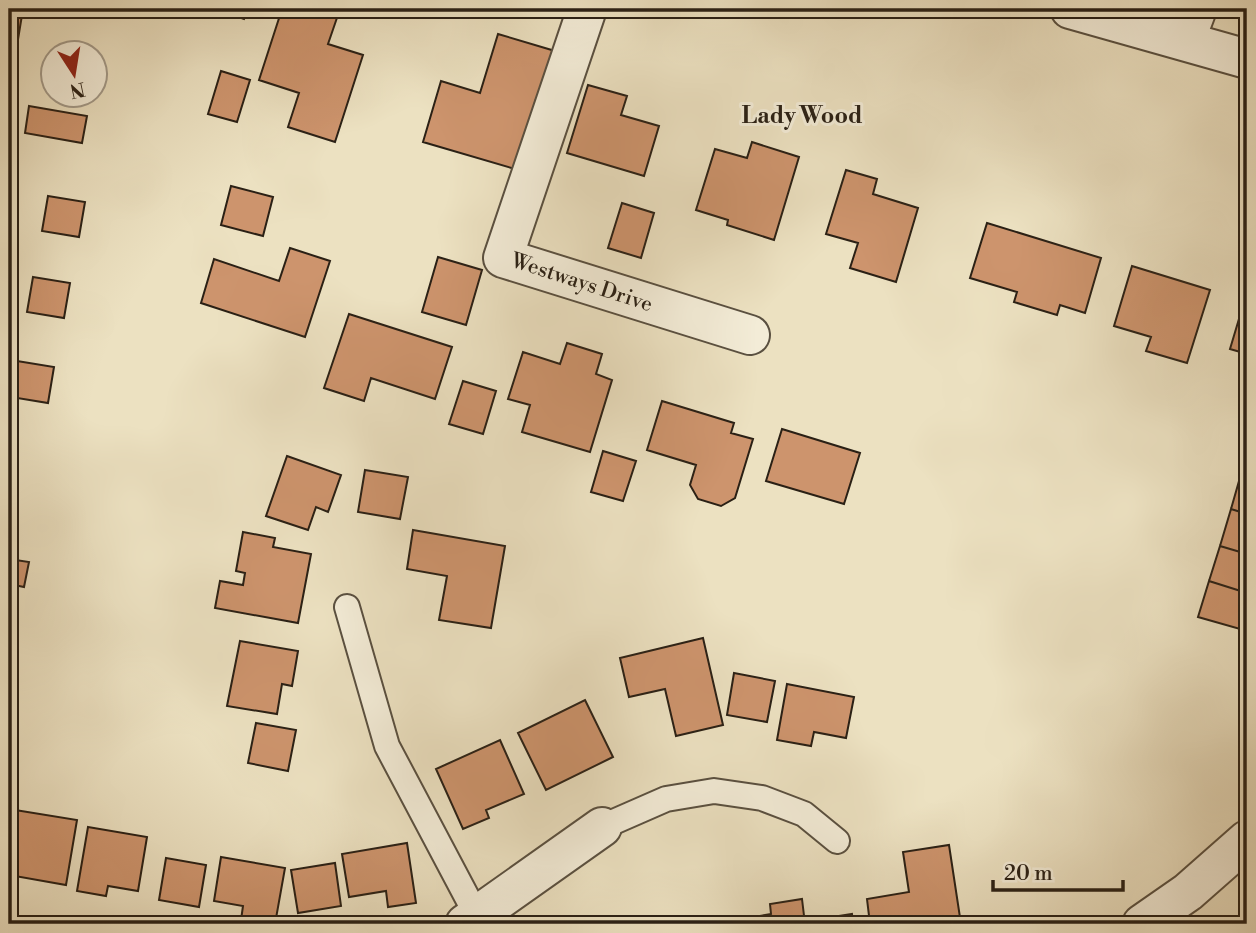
<svg xmlns="http://www.w3.org/2000/svg" width="1256" height="933" viewBox="0 0 1256 933" font-family="'Libre Bodoni',serif">
  <rect width="100%" height="100%" fill="#ece1c1"/>
  <filter id="stains"><feTurbulence type="fractalNoise" baseFrequency=".00286" numOctaves="4"/><feColorMatrix values="0 0 0 0 .2 0 0 0 0 .09 0 0 0 0 .02 0 0 0 .5 -.17"/></filter>
  <radialGradient id="worn" r=".72"><stop offset=".6" stop-color="#630" stop-opacity="0"/><stop offset="1" stop-color="#630" stop-opacity=".3"/></radialGradient>
  <path fill="#cd946d" stroke="#2a2015" stroke-width="2" d="M 9,9 L 23,9 L 9,94 Z
    M 216,9 L 248,9 L 244,19 Z
    M 282,9 L 340,9 L 328,44 L 363,55 L 335,142 L 288,127 L 299,93 L 259,80 Z
    M 498,34 L 555,51 L 540,99 L 536,99 L 515,169 L 423,142 L 441,81 L 480,93 Z
    M 221,71 L 250,80 L 237,122 L 208,114 Z
    M 588,85 L 627,96 L 621,115 L 659,126 L 644,176 L 567,153 Z
    M 29,106 L 87,116 L 82,143 L 25,133 Z
    M 752,142 L 799,157 L 774,240 L 727,225 L 728,220 L 696,210 L 715,149 L 747,158 Z
    M 846,170 L 877,179 L 873,194 L 918,208 L 896,282 L 850,268 L 858,243 L 826,234 Z
    M 231,186 L 273,197 L 263,236 L 221,225 Z
    M 48,196 L 85,202 L 79,237 L 42,231 Z
    M 622,203 L 654,213 L 641,258 L 608,248 Z
    M 987,223 L 1101,258 L 1085,313 L 1060,305 L 1057,315 L 1014,302 L 1017,292 L 970,278 Z
    M 290,248 L 330,261 L 305,337 L 201,303 L 214,259 L 279,281 Z
    M 438,257 L 482,270 L 466,325 L 422,312 Z
    M 1132,266 L 1210,290 L 1187,363 L 1146,351 L 1151,337 L 1114,326 Z
    M 33,277 L 70,283 L 64,318 L 27,312 Z
    M 1247,292 L 1247,354 L 1230,349 Z
    M 349,314 L 452,347 L 435,399 L 371,378 L 364,401 L 324,388 Z
    M 567,343 L 602,354 L 596,374 L 612,380 L 590,452 L 522,432 L 530,405 L 508,399 L 523,352 L 560,364 Z
    M 17,361 L 54,367 L 48,403 L 11,397 Z
    M 463,381 L 496,391 L 483,434 L 449,424 Z
    M 662,401 L 734,423 L 731,433 L 753,439 L 735,498 L 721,506 L 698,499 L 690,485 L 696,465 L 647,450 Z
    M 782,429 L 860,453 L 844,504 L 766,481 Z
    M 603,451 L 636,461 L 623,501 L 591,492 Z
    M 1247,455 L 1247,476 L 1241,474 Z
    M 287,456 L 341,475 L 328,512 L 316,507 L 308,530 L 266,516 Z
    M 365,470 L 408,477 L 400,519 L 358,512 Z
    M 1241,474 L 1247,476 L 1247,514 L 1231,509 Z
    M 1231,509 L 1247,514 L 1247,554 L 1220,546 Z
    M 413,530 L 505,546 L 491,628 L 439,620 L 447,576 L 407,569 Z
    M 243,532 L 275,538 L 273,547 L 311,554 L 298,623 L 215,608 L 220,581 L 243,585 L 245,573 L 236,571 Z
    M 1220,546 L 1247,554 L 1247,593 L 1209,581 Z
    M 9,559 L 29,562 L 24,587 L 9,584 Z
    M 1209,581 L 1247,593 L 1247,631 L 1198,617 Z
    M 703,638 L 723,725 L 676,736 L 665,689 L 629,697 L 620,658 Z
    M 240,641 L 298,651 L 292,686 L 282,684 L 277,714 L 227,706 Z
    M 734,673 L 775,681 L 767,722 L 727,715 Z
    M 787,684 L 854,697 L 846,738 L 814,732 L 811,746 L 777,740 Z
    M 585,700 L 613,757 L 546,790 L 518,733 Z
    M 256,723 L 296,730 L 288,771 L 248,763 Z
    M 500,740 L 524,794 L 486,810 L 489,818 L 463,829 L 436,769 Z
    M 9,809 L 77,820 L 66,885 L 9,875 Z
    M 88,827 L 147,837 L 138,891 L 108,886 L 106,896 L 77,891 Z
    M 407,843 L 416,903 L 388,907 L 386,891 L 349,897 L 342,854 Z
    M 949,845 L 961,924 L 870,924 L 867,899 L 909,892 L 903,852 Z
    M 221,857 L 285,868 L 275,924 L 241,920 L 243,906 L 214,901 Z
    M 166,858 L 206,865 L 199,907 L 159,900 Z
    M 335,863 L 341,906 L 298,913 L 291,870 Z
    M 802,899 L 805,924 L 743,924 L 742,919 L 771,914 L 770,904 Z
    M 852,914 L 853,924 L 813,924 L 813,920 Z"/>
  <g fill="none" stroke-linecap="round" stroke-linejoin="round">
    <g stroke="#5a5040" stroke-width="28">
      <path id="service" d="M 347,607 L 387,746 L 477,916
        M 602,827 L 666,799 L 714,791 L 762,798 L 804,814 L 837,841"/>
    </g>
    <g stroke="#5a5040" stroke-width="42">
      <path id="minor" d="M 587,9 L 503,258 L 750,335
        M 1070,9 L 1247,59
        M 1185,41 L 1197,9
        M 465,924 L 602,827"/>
    </g>
    <g stroke="#5a5040" stroke-width="42">
      <path id="tertiary" d="M 1142,924 L 1188,892 L 1247,840"/>
    </g>
    <use href="#service" stroke="#f3ecd7" stroke-width="24"/>
    <use href="#minor" stroke="#f3ecd7" stroke-width="38"/>
    <use href="#tertiary" stroke="#f3ecd7" stroke-width="38"/>
  </g>
  <g text-anchor="middle" stroke-width="6" stroke-linejoin="round" paint-order="stroke">
    <g font-size="21" fill="#2a2015" stroke="#f3ecd7">
      <text transform="translate(582 282) rotate(18)" y="7">Westways Drive</text>
    </g>
    <g font-size="23" font-weight="bold" fill="#2a2015" stroke="#f3ecd7">
      <text x="802" y="123">Lady Wood</text>
    </g>
  </g>
  <rect width="1256" height="933" fill="none" stroke="#ece1c1" stroke-width="35"/>
  <rect x="10" y="10" width="1235" height="912" fill="none" stroke="#2a2015" stroke-width="3.5"/>
  <rect x="18" y="18" width="1221" height="898" fill="none" stroke="#2a2015" stroke-width="2"/>
  <g transform="translate(74 74) rotate(168)"><circle r="33" fill="#f3ecd7" stroke="#a39a89" stroke-width="2"/>
  <path d="M0-5L12 26L0 18L-12 26Z" fill="#8f2418"/>
  <text y="-10" font-size="19" font-weight="bold" text-anchor="middle" fill="#2a2015">N</text>
  </g>
  <path d="M993 880v10h130v-10" fill="none" stroke="#2a2015" stroke-width="3.5"/>
  <text x="1004" y="880" font-size="21" fill="#2a2015" stroke="#f3ecd7" stroke-width="5" paint-order="stroke">20 m</text>
  <rect width="100%" height="100%" filter="url(#stains)"/>
  <rect width="100%" height="100%" fill="url(#worn)"/>
</svg>
